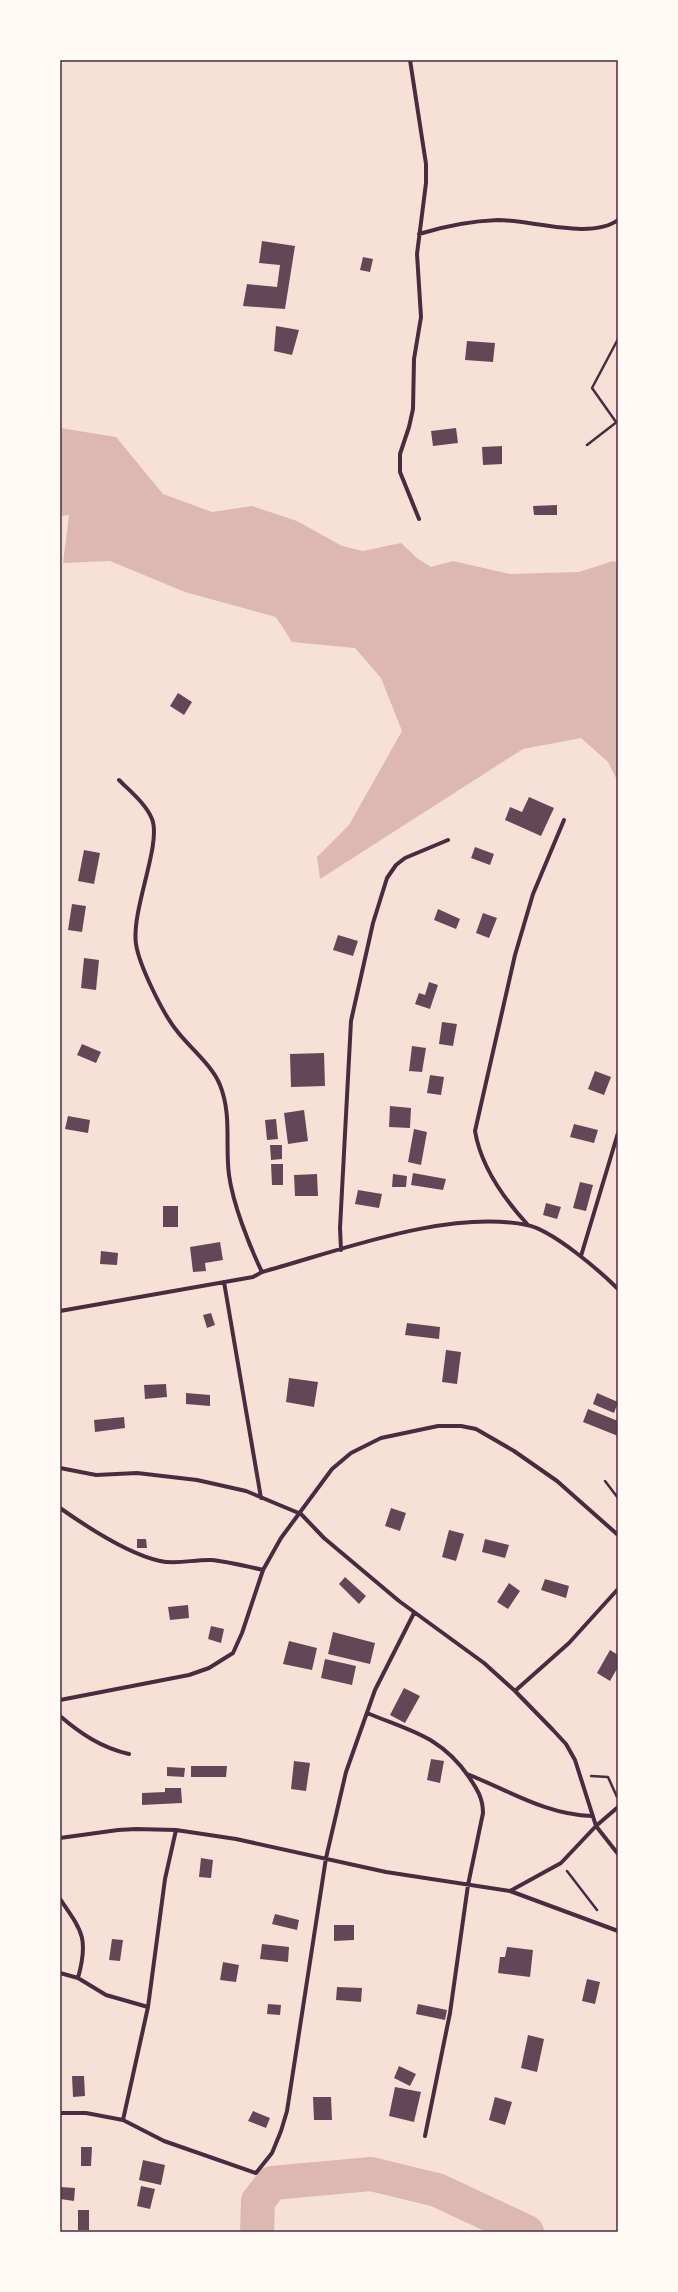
<svg xmlns="http://www.w3.org/2000/svg" width="678" height="2292" viewBox="0 0 678 2292" font-family="'Titillium Web',sans-serif">
  <rect width="100%" height="100%" fill="#f7e1d7"/>
  <path fill="#dcb8b0" d="M 60,428 L 116,437 L 163,494 L 212,512 L 252,506 L 297,521 L 342,546 L 363,551 L 401,543 L 417,558 L 431,567 L 453,561 L 510,574 L 544,573 L 579,572 L 613,561 L 618,563 L 618,782 L 608,762 L 581,738 L 523,749 L 320,879 L 317,857 L 349,825 L 402,731 L 381,678 L 355,648 L 292,642 L 276,617 L 185,592 L 110,561 L 63,563 L 69,515 L 60,516 Z"/>
  <g fill="none" stroke-linecap="round" stroke-linejoin="round">
    <path stroke="#dcb8b0" stroke-width="34" d="M 257,2232 L 258,2201 L 272,2183 L 371,2174 L 437,2190 L 527,2232"/>
  </g>
  <path fill="#644757" d="M 262,241 L 295,246 L 285,309 L 243,306 L 247,284 L 277,287 L 280,265 L 259,263 Z
    M 363,257 L 373,259 L 370,272 L 360,270 Z
    M 276,326 L 299,330 L 292,355 L 274,351 Z
    M 467,341 L 495,343 L 493,362 L 465,360 Z
    M 456,428 L 458,443 L 433,446 L 431,431 Z
    M 502,446 L 502,464 L 483,465 L 482,447 Z
    M 557,505 L 557,515 L 534,515 L 533,506 Z
    M 178,693 L 192,702 L 184,715 L 170,706 Z
    M 529,797 L 554,808 L 541,836 L 505,820 L 510,807 L 522,812 Z
    M 475,847 L 494,854 L 490,865 L 471,858 Z
    M 84,850 L 100,853 L 94,884 L 78,881 Z
    M 72,904 L 86,906 L 82,932 L 68,930 Z
    M 438,909 L 460,919 L 456,929 L 434,920 Z
    M 483,913 L 497,918 L 489,938 L 476,933 Z
    M 338,935 L 358,941 L 353,956 L 333,950 Z
    M 84,958 L 99,960 L 96,990 L 81,988 Z
    M 429,982 L 438,985 L 430,1009 L 415,1004 L 419,993 L 425,995 Z
    M 442,1022 L 457,1024 L 453,1046 L 439,1044 Z
    M 82,1044 L 101,1052 L 96,1063 L 77,1055 Z
    M 412,1046 L 426,1048 L 422,1072 L 409,1071 Z
    M 324,1053 L 325,1086 L 291,1087 L 290,1054 Z
    M 595,1071 L 611,1077 L 604,1095 L 588,1089 Z
    M 430,1075 L 444,1077 L 441,1095 L 427,1093 Z
    M 390,1106 L 411,1108 L 410,1128 L 389,1127 Z
    M 304,1110 L 308,1141 L 288,1144 L 284,1113 Z
    M 68,1116 L 90,1120 L 88,1133 L 65,1129 Z
    M 276,1119 L 278,1139 L 267,1140 L 265,1120 Z
    M 574,1124 L 598,1130 L 594,1143 L 570,1137 Z
    M 414,1129 L 427,1132 L 421,1165 L 408,1162 Z
    M 270,1145 L 282,1145 L 282,1159 L 271,1160 Z
    M 271,1164 L 283,1164 L 283,1185 L 272,1185 Z
    M 413,1173 L 446,1179 L 443,1190 L 411,1185 Z
    M 317,1174 L 318,1196 L 295,1196 L 294,1175 Z
    M 393,1174 L 407,1176 L 406,1187 L 392,1187 Z
    M 580,1182 L 593,1185 L 586,1211 L 573,1208 Z
    M 358,1190 L 382,1194 L 379,1208 L 355,1204 Z
    M 546,1203 L 561,1207 L 557,1219 L 543,1215 Z
    M 163,1206 L 178,1206 L 178,1227 L 163,1227 Z
    M 220,1242 L 223,1260 L 205,1263 L 206,1271 L 193,1272 L 190,1247 Z
    M 101,1251 L 118,1253 L 117,1265 L 100,1264 Z
    M 211,1313 L 215,1325 L 207,1328 L 203,1315 Z
    M 407,1323 L 440,1327 L 439,1339 L 405,1335 Z
    M 446,1350 L 461,1352 L 457,1384 L 442,1382 Z
    M 289,1378 L 318,1382 L 314,1407 L 286,1402 Z
    M 166,1384 L 167,1397 L 145,1399 L 144,1385 Z
    M 186,1393 L 210,1395 L 210,1406 L 186,1404 Z
    M 597,1393 L 618,1402 L 614,1413 L 593,1404 Z
    M 588,1409 L 618,1421 L 618,1436 L 583,1422 Z
    M 124,1417 L 125,1428 L 95,1432 L 94,1420 Z
    M 391,1508 L 406,1513 L 400,1531 L 385,1526 Z
    M 449,1530 L 464,1534 L 456,1561 L 442,1557 Z
    M 137,1539 L 146,1539 L 147,1548 L 137,1548 Z
    M 485,1539 L 509,1545 L 505,1558 L 482,1552 Z
    M 345,1577 L 366,1596 L 359,1604 L 339,1584 Z
    M 545,1579 L 569,1586 L 566,1598 L 541,1590 Z
    M 509,1583 L 520,1591 L 508,1609 L 497,1602 Z
    M 188,1605 L 189,1618 L 170,1620 L 168,1607 Z
    M 211,1626 L 224,1629 L 221,1643 L 208,1639 Z
    M 333,1632 L 375,1643 L 370,1664 L 328,1654 Z
    M 289,1641 L 317,1648 L 312,1670 L 283,1664 Z
    M 610,1650 L 618,1655 L 618,1667 L 610,1681 L 597,1673 Z
    M 325,1659 L 356,1666 L 352,1685 L 321,1678 Z
    M 404,1688 L 420,1696 L 405,1723 L 390,1715 Z
    M 431,1759 L 444,1761 L 440,1783 L 427,1780 Z
    M 294,1761 L 310,1763 L 306,1791 L 291,1789 Z
    M 191,1766 L 227,1766 L 226,1777 L 191,1777 Z
    M 167,1767 L 185,1768 L 184,1777 L 167,1776 Z
    M 165,1788 L 181,1788 L 182,1803 L 142,1805 L 142,1793 L 165,1792 Z
    M 201,1858 L 213,1860 L 211,1878 L 199,1877 Z
    M 275,1914 L 299,1920 L 297,1930 L 272,1924 Z
    M 334,1925 L 354,1925 L 354,1940 L 334,1941 Z
    M 112,1939 L 123,1940 L 120,1961 L 109,1960 Z
    M 262,1944 L 289,1947 L 288,1962 L 260,1959 Z
    M 507,1947 L 533,1950 L 530,1977 L 498,1973 L 500,1957 L 505,1957 Z
    M 223,1962 L 239,1965 L 236,1982 L 220,1980 Z
    M 587,1979 L 600,1982 L 595,2004 L 582,2001 Z
    M 337,1987 L 362,1988 L 361,2002 L 336,2000 Z
    M 268,2004 L 281,2005 L 280,2015 L 267,2014 Z
    M 418,2004 L 447,2010 L 445,2020 L 416,2014 Z
    M 528,2035 L 544,2039 L 537,2072 L 521,2068 Z
    M 399,2066 L 416,2074 L 410,2086 L 394,2078 Z
    M 72,2076 L 84,2076 L 85,2096 L 73,2097 Z
    M 395,2087 L 421,2092 L 414,2122 L 389,2116 Z
    M 313,2097 L 331,2097 L 332,2120 L 314,2120 Z
    M 495,2097 L 512,2102 L 505,2125 L 489,2120 Z
    M 253,2111 L 270,2118 L 266,2128 L 248,2121 Z
    M 81,2147 L 92,2147 L 91,2166 L 81,2166 Z
    M 143,2160 L 165,2165 L 161,2185 L 139,2180 Z
    M 141,2186 L 155,2189 L 150,2209 L 137,2206 Z
    M 60,2187 L 75,2188 L 74,2201 L 60,2199 Z
    M 78,2210 L 89,2210 L 89,2230 L 78,2230 Z"/>
  <g fill="none" stroke-linecap="round" stroke-linejoin="round">
    <path stroke="#4a2c40" stroke-width="2.5" d="M 616,422 L 592,388 L 618,339
      M 587,445 L 618,421
      M 605,1481 L 618,1498
      M 591,1776 L 608,1777 L 617,1797
      M 567,1871 L 597,1910"/>
    <path stroke="#4a2c40" stroke-width="4" d="M 410,60 L 426,164 L 426,183 L 417,254 L 421,317 L 414,359 L 413,409 L 409,427 L 400,454 L 400,472 L 419,519
      M 419,234 C 445,226 470,221 498,220 C 531,220 591,240 618,220
      M 119,780 C 131,792 146,804 152,819 C 162,844 131,910 136,944 C 139,965 163,1014 177,1031 C 190,1048 212,1065 220,1085 C 232,1115 225,1145 229,1175 C 233,1204 249,1245 262,1272
      M 528,1225 C 504,1199 481,1167 475,1131 L 515,955 L 533,894 L 564,820
      M 341,1250 L 340,1228 L 351,1021 L 373,923 L 387,878 L 396,865 L 405,858 L 448,840
      M 581,1256 L 618,1133
      M 224,1282 L 261,1498
      M 60,1311 L 253,1277 L 262,1272 C 339,1251 447,1209 527,1225 C 552,1230 599,1270 618,1289
      M 60,1468 L 96,1475 L 137,1473 L 197,1480 L 246,1491 L 301,1514 L 324,1538 L 399,1601 L 484,1663 L 515,1691 L 553,1730 L 566,1744 L 575,1760 L 596,1826 L 618,1854
      M 60,1508 C 87,1527 128,1554 160,1561 C 177,1565 195,1559 212,1560 C 229,1562 246,1566 263,1570
      M 515,1691 L 569,1643 L 618,1589
      M 60,1700 L 189,1675 L 209,1668 L 233,1653 L 242,1633 L 263,1570 L 281,1538 L 332,1469 L 351,1453 L 381,1438 L 438,1426 L 461,1426 L 476,1429 L 514,1451 L 557,1481 L 618,1535
      M 367,1713 C 410,1731 441,1736 469,1777 C 477,1789 483,1798 483,1813 L 468,1885 L 450,2013 L 425,2136
      M 60,1716 C 81,1734 102,1748 129,1754
      M 467,1774 C 508,1790 546,1815 592,1816
      M 60,1838 L 118,1830 L 136,1829 L 176,1830 L 236,1839 L 386,1872 L 510,1891 L 618,1931
      M 510,1891 L 561,1863 L 596,1826 L 618,1807
      M 60,1899 C 82,1931 89,1938 78,1978
      M 60,1973 L 78,1978 L 106,1995 L 148,2007
      M 60,2113 L 86,2113 L 123,2120 L 164,2141 L 256,2173 L 272,2153 L 281,2131 L 287,2111 L 326,1858 L 346,1772 L 375,1690 L 414,1613
      M 123,2120 L 148,2007 L 165,1879 L 176,1830"/>
  </g>
  <rect width="678" height="2292" fill="none" stroke="#fffaf5" stroke-width="122"/>
  <rect x="61" y="61" width="556" height="2170" fill="none" stroke="#4a2c40" stroke-width="1.5"/>
</svg>
